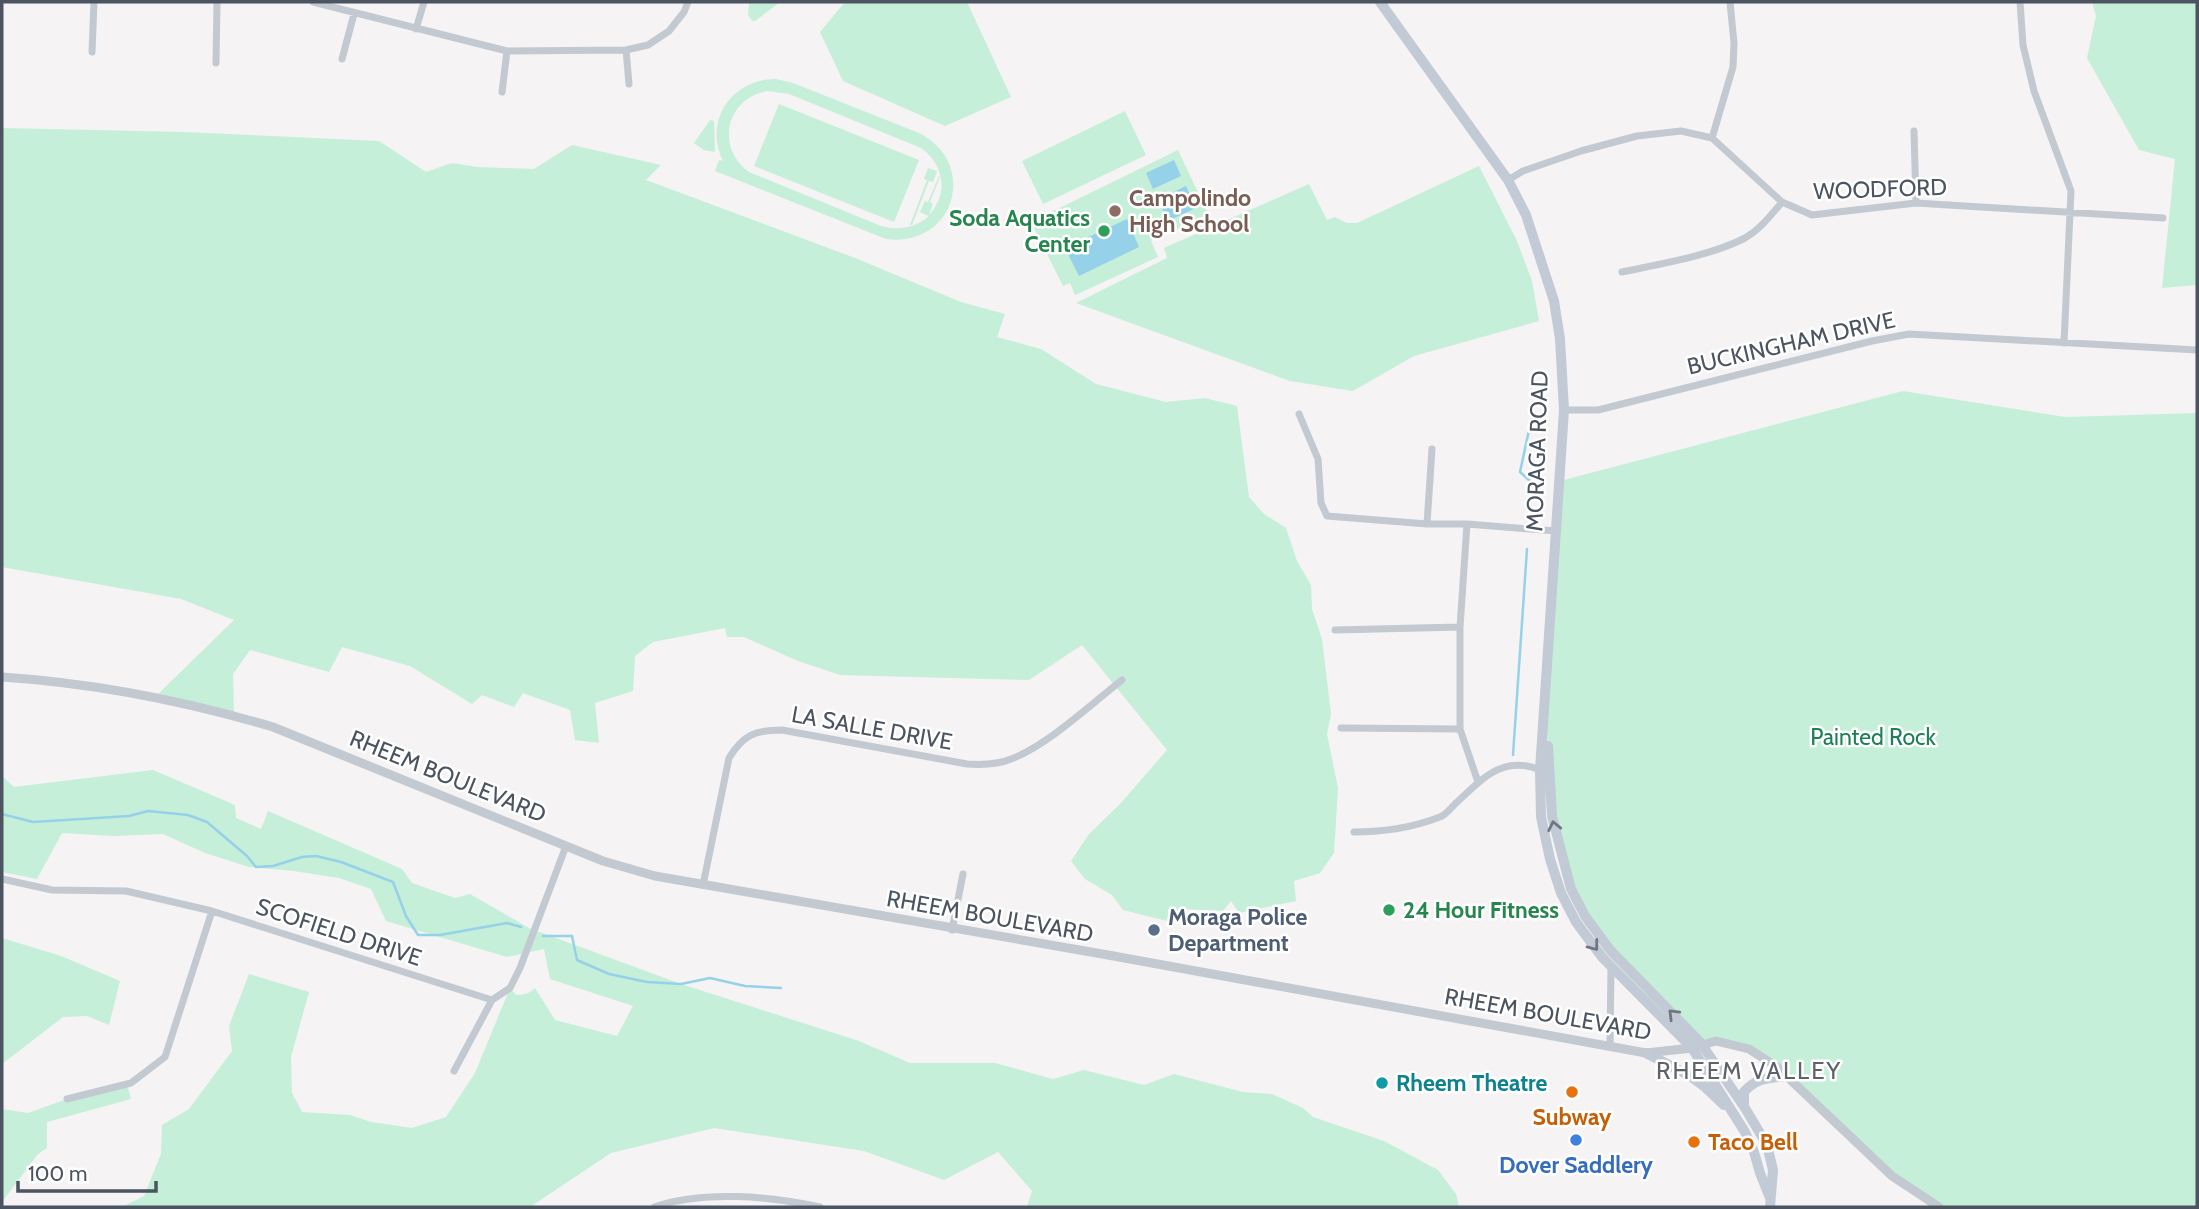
<svg xmlns="http://www.w3.org/2000/svg" width="2199" height="1209" viewBox="0 0 2199 1209" font-family="Cabin,sans-serif">
  <rect width="100%" height="100%" fill="#f5f3f3"/>
  <path fill="#c5efd9" fill-rule="evenodd" d="M 749,2 L 780,2 L 755,21 L 752,21 L 748,15 Z
    M 845,2 L 967,2 L 1011,97 L 945,126 L 843,81 L 820,32 Z
    M 2092,2 L 2197,2 L 2197,285 L 2162,288 L 2175,159 L 2139,150 L 2087,58 L 2096,16 Z
    M 776,79 L 793,83 L 919,133 C 980,164 954,248 886,239 L 715,171 L 719,160 L 723,161 C 703,121 732,79 776,79 ZM 768,91 L 789,94 L 921,148 C 944,164 949,194 929,215 L 933,204 L 930,202 L 940,177 L 939,176 L 928,202 L 925,201 L 920,212 L 929,216 C 915,228 899,231 881,226 L 749,172 C 715,147 726,98 768,91 Z
    M 779,104 L 919,160 L 894,222 L 754,166 Z
    M 1125,111 L 1146,155 L 1043,204 L 1022,161 Z
    M 710,120 L 714,121 L 715,152 L 704,150 L 694,143 Z
    M 2,128 L 183,132 L 379,141 L 426,172 L 452,163 L 477,167 L 534,169 L 572,145 L 661,165 L 646,180 L 855,258 L 961,302 L 1005,314 L 997,337 L 1041,349 L 1096,384 L 1166,402 L 1205,398 L 1237,406 L 1249,497 L 1264,514 L 1286,528 L 1297,561 L 1311,585 L 1312,609 L 1322,639 L 1331,714 L 1327,734 L 1338,788 L 1334,853 L 1320,873 L 1294,881 L 1296,901 L 1239,913 L 1231,901 L 1223,911 L 1183,909 L 1175,923 L 1123,910 L 1112,895 L 1085,879 L 1071,861 L 1089,834 L 1120,804 L 1167,750 L 1082,645 L 1029,680 L 840,675 L 798,661 L 744,637 L 727,637 L 725,628 L 653,642 L 635,656 L 633,691 L 595,703 L 599,743 L 575,740 L 570,710 L 523,693 L 514,707 L 482,695 L 472,704 L 410,666 L 342,647 L 329,672 L 250,650 L 233,674 L 234,715 L 155,697 L 234,620 L 181,599 L 2,567 Z
    M 1178,150 L 1208,214 L 1151,241 L 1158,257 L 1075,295 L 1070,283 L 1063,286 L 1031,222 Z
    M 1479,166 L 1517,241 L 1532,281 L 1539,321 L 1414,356 L 1353,391 L 1290,381 L 1076,303 L 1167,258 L 1164,248 L 1309,184 L 1327,220 L 1335,217 L 1347,223 L 1357,223 Z
    M 928,168 L 937,171 L 933,182 L 929,181 L 912,225 L 910,225 L 927,180 L 924,179 Z
    M 1903,391 L 2065,417 L 2197,413 L 2197,1207 L 1939,1207 L 1892,1176 L 1762,1056 L 1727,1043 L 1702,1044 L 1585,916 L 1552,816 L 1545,701 L 1560,481 Z
    M 153,770 L 235,805 L 236,818 L 261,829 L 268,811 L 402,869 L 412,883 L 455,898 L 470,894 L 529,928 L 681,984 L 859,1041 L 910,1063 L 995,1063 L 1053,1079 L 1084,1070 L 1144,1085 L 1174,1074 L 1243,1092 L 1272,1094 L 1303,1108 L 1313,1117 L 1384,1141 L 1438,1170 L 1456,1194 L 1459,1207 L 1027,1207 L 1032,1191 L 998,1152 L 944,1180 L 864,1151 L 714,1128 L 611,1153 L 530,1207 L 122,1207 L 144,1196 L 161,1154 L 162,1125 L 189,1109 L 232,1051 L 229,1026 L 249,974 L 309,992 L 291,1057 L 292,1093 L 302,1112 L 350,1115 L 371,1122 L 412,1128 L 446,1117 L 475,1073 L 510,988 L 516,995 C 524,995 529,994 535,988 L 555,1020 L 617,1036 L 633,1006 L 550,979 L 544,949 L 507,957 L 386,921 L 371,889 L 339,878 L 294,871 L 249,867 L 205,853 L 163,834 L 113,836 L 62,833 L 37,879 L 2,872 L 2,776 L 14,787 Z
    M 2,938 L 61,956 L 120,981 L 109,1025 L 87,1016 L 63,1017 L 2,1064 Z
    M 127,1084 L 131,1099 L 47,1122 L 47,1148 L 38,1154 L 2,1202 L 2,1109 L 28,1113 L 67,1099 Z"/>
  <path fill="#95d1e9" d="M 1174,160 L 1181,176 L 1153,189 L 1146,173 Z
    M 1186,186 L 1196,208 L 1168,221 L 1158,199 Z
    M 1127,219 L 1139,247 L 1079,276 L 1065,248 Z"/>
  <g fill="none" stroke-linecap="round" stroke-linejoin="round">
    <path stroke="#95d1e9" stroke-width="2.5" d="M 1529,430 L 1520,472 L 1530,481 L 1530,509
      M 1513,755 L 1527,549
      M 2,814 L 33,822 L 129,816 L 148,811 L 188,815 L 207,822 L 247,856 L 256,867 L 273,866 L 302,857 L 316,856 L 341,862 L 393,882 L 406,916 L 418,935 L 440,935 L 507,923 L 521,927
      M 543,936 L 572,936 L 577,960 L 609,974 L 647,982 L 681,984 L 710,978 L 745,986 L 781,988"/>
    <path stroke="#c2c9d1" stroke-width="7" d="M 313,2 L 507,51 L 626,50 L 648,45 L 669,31 L 684,12 L 688,2
      M 2020,2 L 2023,45 L 2034,91 L 2071,191 L 2064,343
      M 416,29 L 424,2
      M 626,50 L 629,84
      M 92,52 L 94,2
      M 342,59 L 354,14
      M 216,63 L 217,2
      M 502,92 L 507,51
      M 1914,131 L 1916,203
      M 1712,138 L 1733,67 L 1734,43 L 1730,2
      M 1508,180 L 1523,171 L 1581,151 L 1637,136 L 1681,131 L 1712,138 L 1782,202 L 1812,215 L 1916,203 L 2163,218
      M 1622,272 C 1660,264 1709,256 1743,239 C 1759,231 1771,215 1782,202
      M 1564,410 L 1598,410 L 1872,341 L 1909,334 L 2197,350
      M 1299,414 L 1318,459 L 1321,503 L 1327,516 L 1427,524 L 1467,524 L 1556,531
      M 1427,524 L 1432,449
      M 1467,524 L 1460,627 L 1460,729 L 1478,782
      M 1335,630 L 1460,627
      M 1341,728 L 1460,729
      M 1354,832 C 1382,832 1414,827 1440,817 C 1446,815 1451,808 1456,803 C 1481,780 1503,754 1540,770
      M 2,879 L 52,890 L 126,891 L 212,911 L 492,1000
      M 703,885 L 729,758 C 743,735 755,730 782,730 L 967,764 C 982,765 997,765 1011,759 C 1048,745 1090,705 1122,680
      M 952,930 L 963,874
      M 1610,1046 L 1611,966
      M 454,1071 L 492,1000 L 510,988 L 520,968 L 566,846
      M 67,1099 L 131,1083 L 165,1057 L 212,911
      M 654,1207 C 703,1190 770,1196 820,1207"/>
    <path stroke="#c2c9d1" stroke-width="9" d="M 2,677 C 93,683 185,701 273,727 L 603,861 L 655,876 L 1108,955 L 1646,1053 L 1692,1048 L 1716,1041 L 1749,1049 L 1777,1067 L 1892,1176 L 1939,1207"/>
    <path stroke="#c2cad5" stroke-width="10" d="M 1380,2 L 1508,180 L 1526,215 L 1554,301 L 1560,339 L 1564,410 L 1540,770 L 1541,817 L 1550,859 L 1561,893 L 1576,922 L 1602,957 L 1692,1048 L 1745,1132 L 1754,1152 L 1760,1173 L 1770,1198
      M 1548,746 L 1552,816 L 1571,889 L 1585,916 L 1610,950 L 1700,1042 L 1745,1108 L 1767,1145 L 1773,1170 L 1770,1207
      M 1646,1053 L 1690,1076 L 1705,1087 L 1724,1105
      M 1744,1106 L 1744,1092 C 1756,1078 1768,1078 1786,1076"/>
  </g>
  <defs><path id="oneway-chevron" d="M-2-3.5L2.5 0L-2 3.5" fill="none" stroke-width="1.6" stroke-linecap="round" stroke-linejoin="round" transform="scale(1.75)"/></defs>
  <g stroke="#6f7783">
    <use href="#oneway-chevron" transform="translate(1554 826) rotate(-102)"/>
    <use href="#oneway-chevron" transform="translate(1594 946) rotate(53)"/>
    <use href="#oneway-chevron" transform="translate(1673 1014) rotate(-135)"/>
  </g>
  <circle fill="#8d6e63" stroke="#fff" stroke-width="2.5" cx="1115" cy="211" r="7"/>
  <g fill="#2e9e5b" stroke="#fff" stroke-width="2.5">
    <circle cx="1104" cy="231" r="7"/>
    <circle cx="1389" cy="910" r="7"/>
  </g>
  <circle fill="#5c6f8a" stroke="#fff" stroke-width="2.5" cx="1154" cy="930" r="7"/>
  <circle fill="#0f9aa8" stroke="#fff" stroke-width="2.5" cx="1382" cy="1083" r="7"/>
  <g fill="#e8710a" stroke="#fff" stroke-width="2.5">
    <circle cx="1572" cy="1092" r="7"/>
    <circle cx="1694" cy="1142" r="7"/>
  </g>
  <circle fill="#3f7fe0" stroke="#fff" stroke-width="2.5" cx="1576" cy="1140" r="7"/>
  <g text-anchor="middle" stroke-width="5" stroke-linejoin="round" paint-order="stroke">
    <g font-size="23" fill="#4b5460" stroke="#fff">
      <text transform="translate(1880 189) rotate(-2)" y="8">WOODFORD</text>
      <text transform="translate(1791 343) rotate(-13)" y="8">BUCKINGHAM DRIVE</text>
      <text transform="translate(1537 451) rotate(-88)" y="8">MORAGA ROAD</text>
      <text transform="translate(872 728) rotate(10)" y="8">LA SALLE DRIVE</text>
      <text transform="translate(448 776) rotate(22)" y="8">RHEEM BOULEVARD</text>
      <text transform="translate(990 916) rotate(10)" y="8">RHEEM BOULEVARD</text>
      <text transform="translate(339 932) rotate(18)" y="8">SCOFIELD DRIVE</text>
      <text transform="translate(1548 1014) rotate(10)" y="8">RHEEM BOULEVARD</text>
    </g>
    <g font-size="23" font-weight="bold" fill="#785e54" stroke="#fff" text-anchor="start">
      <text x="1129" y="206">Campolindo<tspan x="1129" dy="26">High School</tspan></text>
    </g>
    <g font-size="23" font-weight="bold" fill="#27864d" stroke="#fff" text-anchor="end">
      <text x="1090" y="226">Soda Aquatics<tspan x="1090" dy="26">Center</tspan></text>
      <text x="1403" y="918" text-anchor="start">24 Hour Fitness</text>
    </g>
    <g font-size="23" fill="#1d8056" stroke="#fff">
      <text x="1873" y="745">Painted Rock</text>
    </g>
    <g font-size="23" font-weight="bold" fill="#4e5e75" stroke="#fff" text-anchor="start">
      <text x="1168" y="925">Moraga Police<tspan x="1168" dy="26">Department</tspan></text>
    </g>
    <g font-size="23" font-weight="bold" fill="#0d838f" stroke="#fff" text-anchor="start">
      <text x="1396" y="1091">Rheem Theatre</text>
    </g>
    <g font-size="23" font-weight="bold" fill="#c56008" stroke="#fff">
      <text x="1572" y="1125">Subway</text>
      <text x="1708" y="1150" text-anchor="start">Taco Bell</text>
    </g>
    <g font-size="23" font-weight="bold" fill="#366cbe" stroke="#fff">
      <text x="1576" y="1173">Dover Saddlery</text>
    </g>
    <g font-size="24" letter-spacing="2" fill="#5f6268" stroke="#fff">
      <text x="1749" y="1079">RHEEM VALLEY</text>
    </g>
  </g>
  <rect width="2199" height="1209" fill="none" stroke="#4b5460" stroke-width="7"/>
  <path d="M18 1181v10h138v-10" fill="none" stroke="#4b5460" stroke-width="3.5"/>
  <text x="28" y="1181" font-size="21" fill="#4b5460" stroke="#ffffff" stroke-width="5" paint-order="stroke">100 m</text>
</svg>
